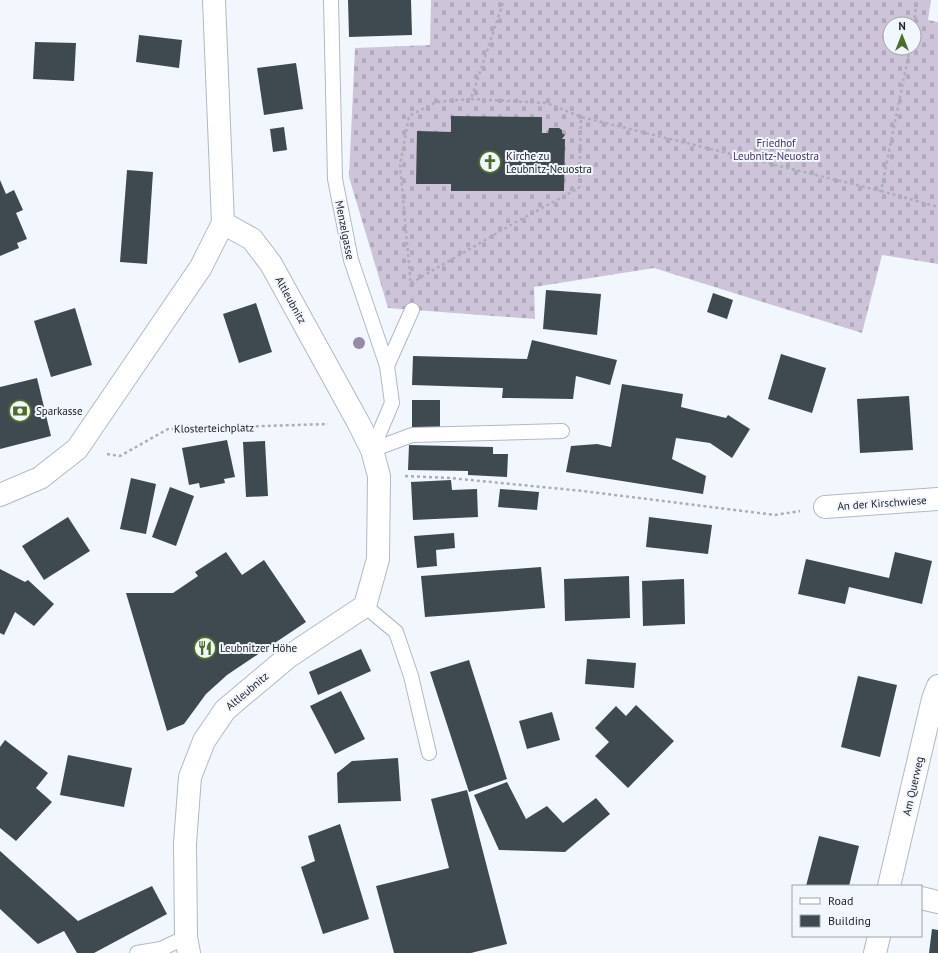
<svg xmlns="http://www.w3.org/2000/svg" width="938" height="953" viewBox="0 0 938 953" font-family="'PT Sans',sans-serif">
  <defs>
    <pattern id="cemetery-stones" width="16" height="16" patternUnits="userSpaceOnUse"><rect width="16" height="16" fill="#cdc4da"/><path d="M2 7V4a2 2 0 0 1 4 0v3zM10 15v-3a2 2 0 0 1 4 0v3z" fill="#b0a8bb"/></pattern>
  </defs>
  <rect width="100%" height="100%" fill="#f2f7fe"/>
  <path fill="url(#cemetery-stones)" fill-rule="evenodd" d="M 431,0 L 931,0 L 928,20 L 938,22 L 938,264 L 882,255 L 862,333 L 654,268 L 534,287 L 535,319 L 388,308 L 349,177 L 355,48 L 430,45 ZM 890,24 L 914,24 L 914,48 L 890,48 Z"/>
  <path fill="#3f4a50" d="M 348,0 L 411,0 L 412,35 L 349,37 Z
    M 139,35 L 182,40 L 179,68 L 136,62 Z
    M 35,42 L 76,43 L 74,81 L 33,79 Z
    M 296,63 L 303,109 L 264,115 L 257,68 Z
    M 451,116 L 542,117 L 542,133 L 548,133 L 549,128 L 559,128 L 562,130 L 562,133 L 565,135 L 562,139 L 565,139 L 564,191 L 451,191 L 451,184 L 416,184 L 417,131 L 451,132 Z
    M 284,127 L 287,150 L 273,152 L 270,129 Z
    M 127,170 L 153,172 L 147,264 L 120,262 Z
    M 0,180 L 6,194 L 14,190 L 23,210 L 16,213 L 27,239 L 17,243 L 19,248 L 0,256 Z
    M 546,290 L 601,294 L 597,335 L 543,329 Z
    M 713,293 L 733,300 L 727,319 L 707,312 Z
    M 256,303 L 272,352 L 239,363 L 223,314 Z
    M 75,308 L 92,365 L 51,377 L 34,321 Z
    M 532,340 L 617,360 L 610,385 L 576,376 L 573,399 L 502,398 L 503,388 L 412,385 L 413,356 L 527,359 Z
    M 781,354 L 826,368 L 812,413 L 768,399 Z
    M 37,378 L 51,436 L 0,449 L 0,387 Z
    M 622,384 L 683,394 L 681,407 L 726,418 L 728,415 L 750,429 L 732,458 L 710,443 L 676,438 L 672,459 L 706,476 L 703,494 L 566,472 L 571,446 L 597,444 L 611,447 Z
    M 909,396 L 913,450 L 860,453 L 857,399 Z
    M 412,400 L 440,400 L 440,428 L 412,428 Z
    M 227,440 L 235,477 L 224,479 L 225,483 L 200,488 L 199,483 L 189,485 L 182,448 Z
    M 265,441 L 268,496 L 246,497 L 243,442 Z
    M 409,445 L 493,447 L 493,454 L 508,454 L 507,477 L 468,475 L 468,471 L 408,470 Z
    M 131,478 L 156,484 L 146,534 L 120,529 Z
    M 451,480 L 452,490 L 477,489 L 478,517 L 413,520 L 411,482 Z
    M 170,487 L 194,496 L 176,546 L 152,537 Z
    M 500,489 L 539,492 L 537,510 L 498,507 Z
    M 68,517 L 90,551 L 44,580 L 22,546 Z
    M 649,517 L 712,525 L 708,554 L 646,547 Z
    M 454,533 L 455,548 L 436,550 L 437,566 L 417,568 L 414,536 Z
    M 226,552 L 242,575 L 264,560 L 306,622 L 227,675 L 206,694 L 184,724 L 167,731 L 126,593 L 173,593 L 198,576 L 195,572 Z
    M 895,552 L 932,561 L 922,604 L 849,587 L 845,604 L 798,594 L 806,559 L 889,578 Z
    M 541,567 L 545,608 L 425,617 L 421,576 Z
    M 0,569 L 25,582 L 28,580 L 54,604 L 34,626 L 15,612 L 4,635 L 0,633 Z
    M 629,576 L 630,618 L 565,621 L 564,579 Z
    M 684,579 L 685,624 L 643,626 L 642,581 Z
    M 361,649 L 371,671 L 318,695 L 309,672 Z
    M 587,659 L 636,663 L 634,688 L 585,684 Z
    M 469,660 L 507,779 L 469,792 L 430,672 Z
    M 858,676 L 897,685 L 880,757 L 841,747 Z
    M 341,691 L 365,739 L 335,754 L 310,706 Z
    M 636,705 L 674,741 L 628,788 L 595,756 L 609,742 L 595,728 L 616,706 L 626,716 Z
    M 552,712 L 560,740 L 527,749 L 519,721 Z
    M 5,740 L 48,773 L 36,788 L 52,802 L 16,841 L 0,828 L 0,747 Z
    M 68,755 L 132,768 L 124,807 L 60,795 Z
    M 398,758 L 401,801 L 338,803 L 337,773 L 352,761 Z
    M 507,782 L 526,819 L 547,806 L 563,823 L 596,798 L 610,814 L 565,852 L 499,850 L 474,795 Z
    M 467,790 L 507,944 L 471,953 L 394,953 L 376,886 L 449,868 L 431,799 Z
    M 340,824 L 369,919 L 323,934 L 301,867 L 315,861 L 308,836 Z
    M 819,836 L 859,846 L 849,886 L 806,886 Z
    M 0,851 L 78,921 L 152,886 L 167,914 L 94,953 L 77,953 L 64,931 L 38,944 L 0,909 Z
    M 932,929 L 938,930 L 938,953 L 929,953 Z"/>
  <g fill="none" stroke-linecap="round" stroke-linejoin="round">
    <g stroke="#b1b9c4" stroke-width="16">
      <path id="service" d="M 331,0 L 335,179 L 351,260 L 387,366 L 392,403 L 372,450
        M 387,366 L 412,310
        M 372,450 L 412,435 L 562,431
        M 365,606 L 396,632 L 411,676 L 429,753
        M 137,953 L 161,949 L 186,937"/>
    </g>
    <g stroke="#b1b9c4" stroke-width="24">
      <path id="minor" d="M 0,495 L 40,478 L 77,449 L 201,267 L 223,223 L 214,0
        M 825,507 L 938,499
        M 889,886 L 933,699 L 938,686
        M 921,898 L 938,902
        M 189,953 L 186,937 L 185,843 L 190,777 L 204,741 L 225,710 L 288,657 L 365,606 L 378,559 L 379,476 L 372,450 L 358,422 L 271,264 L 252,239 L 223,223
        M 875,953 L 879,936"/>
    </g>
    <path stroke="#abafb5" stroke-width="2.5" stroke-dasharray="3 3" stroke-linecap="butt" d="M 914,24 L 917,0
      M 471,99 L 547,103 L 581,117 L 881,191 L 910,48
      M 881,191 L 938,207
      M 411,283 L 516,222 L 579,188 L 581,117
      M 411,287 L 400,165 L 409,116 L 436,102 L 471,99 L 504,0
      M 107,454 L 120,456 L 168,429 L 328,424
      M 405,476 L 450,478 L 583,491 L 775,515 L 800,511"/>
    <use href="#service" stroke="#fff" stroke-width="14"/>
    <use href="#minor" stroke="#fff" stroke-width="22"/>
  </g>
  <circle fill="#948ba8" cx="359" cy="343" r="6"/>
  <defs>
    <g id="church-ring" transform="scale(1.15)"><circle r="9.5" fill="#f2f7fe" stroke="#4c6f28" stroke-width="1.5"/><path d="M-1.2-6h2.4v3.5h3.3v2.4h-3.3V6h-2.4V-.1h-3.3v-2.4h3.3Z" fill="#4c6f28"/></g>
    <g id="bank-ring" transform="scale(1.15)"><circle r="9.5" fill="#f2f7fe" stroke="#4c6f28" stroke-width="1.5"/><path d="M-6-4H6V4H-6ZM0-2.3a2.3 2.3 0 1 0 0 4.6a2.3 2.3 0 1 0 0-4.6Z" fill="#4c6f28"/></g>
    <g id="restaurant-ring" transform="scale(1.15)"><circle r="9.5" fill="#f2f7fe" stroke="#4c6f28" stroke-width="1.5"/><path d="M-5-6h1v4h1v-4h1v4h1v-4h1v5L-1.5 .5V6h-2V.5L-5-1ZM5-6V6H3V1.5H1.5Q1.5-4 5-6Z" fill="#4c6f28"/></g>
  </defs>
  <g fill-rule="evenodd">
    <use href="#church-ring" x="490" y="162"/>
    <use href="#bank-ring" x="20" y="411"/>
    <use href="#restaurant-ring" x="205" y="648"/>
  </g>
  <g text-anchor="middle" stroke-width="4" stroke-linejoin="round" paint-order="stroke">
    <g font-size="11" fill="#483362" stroke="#f2f7fe">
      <text x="776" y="147">Friedhof<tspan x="776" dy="13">Leubnitz-Neuostra</tspan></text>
    </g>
    <g font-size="11" fill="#212428" stroke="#f2f7fe" text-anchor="start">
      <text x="506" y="160">Kirche zu<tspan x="506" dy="13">Leubnitz-Neuostra</tspan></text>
      <text x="36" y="415">Sparkasse</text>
      <text x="220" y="652">Leubnitzer Höhe</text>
    </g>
    <g font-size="11" fill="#212428" stroke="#f2f7fe">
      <text transform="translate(345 230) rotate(79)" y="4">Menzelgasse</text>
      <text transform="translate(291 300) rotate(61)" y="4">Altleubnitz</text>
      <text transform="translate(214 428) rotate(-1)" y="4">Klosterteichplatz</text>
      <text transform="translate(882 503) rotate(-4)" y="4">An der Kirschwiese</text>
      <text transform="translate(247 691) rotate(-40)" y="4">Altleubnitz</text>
      <text transform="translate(913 786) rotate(-77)" y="4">Am Querweg</text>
    </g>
  </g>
  <rect x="792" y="885" width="130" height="52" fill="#f2f7fe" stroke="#9ea3a8"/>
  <rect x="800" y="898" width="20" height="6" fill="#ffffff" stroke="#9ea3a8"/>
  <text x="828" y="905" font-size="12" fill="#212428">Road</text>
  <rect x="800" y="915" width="20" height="12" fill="#3f4a50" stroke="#9ea3a8"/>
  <text x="828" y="925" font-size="12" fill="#212428">Building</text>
  <g transform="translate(902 36)"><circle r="19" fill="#f2f7fe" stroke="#9ea3a8"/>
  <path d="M0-3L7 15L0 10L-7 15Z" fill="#4c6f28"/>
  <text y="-6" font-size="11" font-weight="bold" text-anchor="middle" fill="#212428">N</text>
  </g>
</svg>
